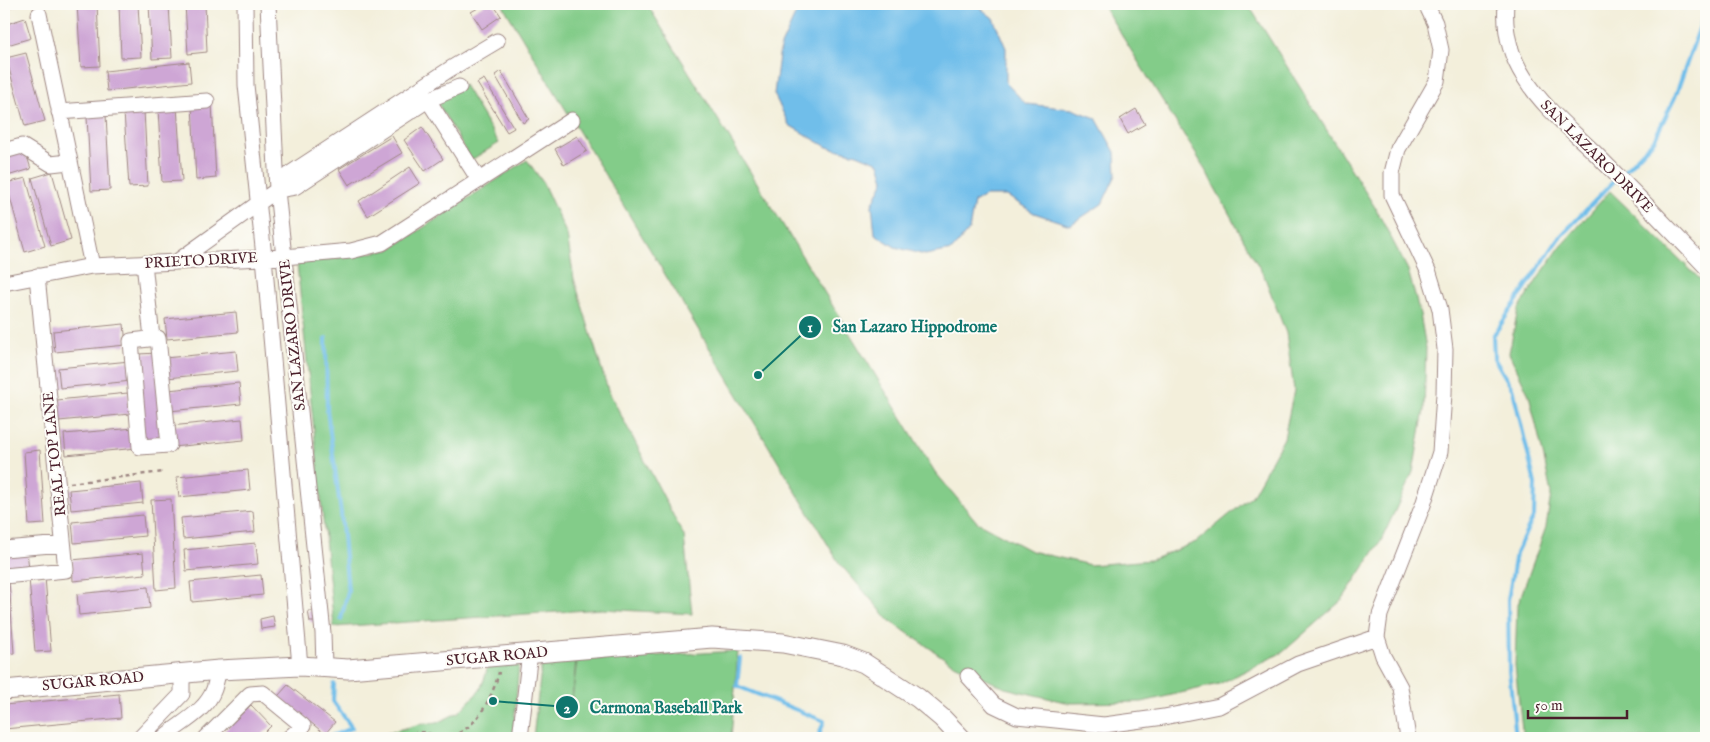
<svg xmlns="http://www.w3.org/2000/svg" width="1710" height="742" viewBox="0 0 1710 742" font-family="'IM FELL English',serif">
  <rect width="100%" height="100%" fill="#fdfcf7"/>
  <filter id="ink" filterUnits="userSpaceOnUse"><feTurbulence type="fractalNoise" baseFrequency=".02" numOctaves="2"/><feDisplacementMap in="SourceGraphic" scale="10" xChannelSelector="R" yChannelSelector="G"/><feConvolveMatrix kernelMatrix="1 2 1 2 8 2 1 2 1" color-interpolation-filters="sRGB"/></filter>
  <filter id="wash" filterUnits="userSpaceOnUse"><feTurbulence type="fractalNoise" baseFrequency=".0096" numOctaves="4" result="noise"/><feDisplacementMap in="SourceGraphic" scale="20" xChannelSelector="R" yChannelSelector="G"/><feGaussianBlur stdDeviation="1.12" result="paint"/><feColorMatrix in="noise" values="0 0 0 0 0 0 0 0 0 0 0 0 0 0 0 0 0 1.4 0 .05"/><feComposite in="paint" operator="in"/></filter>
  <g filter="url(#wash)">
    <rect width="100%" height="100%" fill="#f3efdb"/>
    <path fill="#83cc89" stroke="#66765a" d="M 502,4 L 647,4 L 935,472 L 977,522 L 1031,551 L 1090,565 L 1151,560 L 1196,542 L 1252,496 L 1284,438 L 1294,390 L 1286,333 L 1265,278 L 1199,159 L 1102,4 L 1248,4 L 1376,209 L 1408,270 L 1420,314 L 1426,348 L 1424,410 L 1413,472 L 1381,541 L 1342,600 L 1283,652 L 1219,684 L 1142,702 L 1069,703 L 1005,688 L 950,662 L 890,621 L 839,563 Z
      M 464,85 L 499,143 L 471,160 L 437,102 Z
      M 527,160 L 542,181 L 567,235 L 574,279 L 608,390 L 684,536 L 692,614 L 602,609 L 334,627 L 297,264 L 389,250 Z
      M 1610,191 L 1706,285 L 1706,738 L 1523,738 L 1515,665 L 1517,607 L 1546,527 L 1551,494 L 1544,458 L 1529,395 L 1509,353 L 1518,310 L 1537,280 L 1560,247 Z
      M 738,651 L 731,738 L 533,738 L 542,661 L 576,660 L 572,699 L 577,660 Z
      M 519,663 L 513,738 L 370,738 L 420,724 L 437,723 L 459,712 L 480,690 L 485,677 L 488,665 Z"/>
    <path fill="#70beea" stroke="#5d6e8a" d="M 803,4 L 975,4 L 993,18 L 1006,48 L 1006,83 L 1026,104 L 1072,109 L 1096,118 L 1115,152 L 1116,175 L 1102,204 L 1070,225 L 1034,213 L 1007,196 L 985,196 L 974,202 L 969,230 L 952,250 L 925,255 L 895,247 L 875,234 L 872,205 L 884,180 L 879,163 L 857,154 L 827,147 L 789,125 L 774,94 L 780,48 L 797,11 Z"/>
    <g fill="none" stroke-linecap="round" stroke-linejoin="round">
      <path stroke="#70beea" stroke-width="4" d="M 1621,174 L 1654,140 L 1675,97 L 1706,9
        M 326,338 L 327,410 L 341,513 L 348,591 L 341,619
        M 740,658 L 737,686 L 824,721 L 818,738
        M 326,738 L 352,728 L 333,701 L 334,684
        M 1516,738 L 1509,670 L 1508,600 L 1516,553 L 1534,516 L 1535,484 L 1513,390 L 1494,358 L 1493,336 L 1559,238 L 1616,179"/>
    </g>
    <g id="blocks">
      <path fill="#cea6d5" d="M 4,4 L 21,4 L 4,9 Z
        M 77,4 L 97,4 L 100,66 L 81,67 Z
        M 119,4 L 138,4 L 141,57 L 121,58 Z
        M 149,4 L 169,4 L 172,58 L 152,59 Z
        M 185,4 L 205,4 L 207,52 L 188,54 Z
        M 485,4 L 493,4 L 501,16 L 482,29 L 471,12 Z
        M 25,18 L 31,38 L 4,46 L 4,25 Z
        M 26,53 L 45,121 L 25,126 L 6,58 Z
        M 189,62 L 191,82 L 107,91 L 105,71 Z
        M 501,71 L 529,119 L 523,123 L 495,75 Z
        M 484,79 L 514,128 L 507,132 L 477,83 Z
        M 212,104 L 216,178 L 196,180 L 192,105 Z
        M 177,107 L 182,181 L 162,182 L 158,108 Z
        M 1136,109 L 1145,124 L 1128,134 L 1120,119 Z
        M 144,111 L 148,186 L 129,187 L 124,112 Z
        M 106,115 L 110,190 L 91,191 L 87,117 Z
        M 4,117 L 8,130 L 4,131 Z
        M 422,127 L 443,159 L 425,171 L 404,140 Z
        M 392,136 L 402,153 L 349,185 L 339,169 Z
        M 577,136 L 587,151 L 564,165 L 555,149 Z
        M 25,150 L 31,169 L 4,177 L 4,156 Z
        M 410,167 L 420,183 L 368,216 L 359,201 Z
        M 52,172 L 71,240 L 51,246 L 32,178 Z
        M 26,178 L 45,246 L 25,252 L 6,183 Z
        M 236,312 L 238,332 L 167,339 L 165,319 Z
        M 124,324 L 126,345 L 55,352 L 53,331 Z
        M 236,351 L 238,371 L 167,378 L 165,358 Z
        M 158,353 L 164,442 L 144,443 L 138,354 Z
        M 130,361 L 132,381 L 60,388 L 58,368 Z
        M 239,383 L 241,404 L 169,411 L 168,390 Z
        M 128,393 L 130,414 L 59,421 L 57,400 Z
        M 242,419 L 244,440 L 172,447 L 170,426 Z
        M 135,428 L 137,448 L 66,455 L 64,434 Z
        M 40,450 L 45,524 L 29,525 L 24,452 Z
        M 248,470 L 250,490 L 179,497 L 177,477 Z
        M 141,483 L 143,503 L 71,510 L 69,490 Z
        M 171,499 L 176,588 L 156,590 L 151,500 Z
        M 253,511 L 255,532 L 183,539 L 181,518 Z
        M 4,514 L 5,514 L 6,529 L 4,529 Z
        M 143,515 L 145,536 L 74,543 L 72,522 Z
        M 256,543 L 258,564 L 186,571 L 184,550 Z
        M 27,551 L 29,569 L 4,571 L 4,554 Z
        M 143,553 L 145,574 L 73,581 L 72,560 Z
        M 261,575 L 263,595 L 192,602 L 190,582 Z
        M 45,577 L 51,651 L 35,652 L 29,578 Z
        M 4,580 L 9,580 L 14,653 L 4,654 Z
        M 148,587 L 150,608 L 79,615 L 77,594 Z
        M 308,611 L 315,611 L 316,622 L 310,622 Z
        M 273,616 L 275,627 L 261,629 L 260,619 Z
        M 288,685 L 335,722 L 325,734 L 278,696 Z
        M 119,694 L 121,718 L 4,729 L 4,705 Z
        M 251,705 L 271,726 L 259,738 L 217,738 Z"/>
    </g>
  </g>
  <g filter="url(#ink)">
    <use href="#blocks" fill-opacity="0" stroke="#9e8783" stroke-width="1"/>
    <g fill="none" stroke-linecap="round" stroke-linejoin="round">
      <g stroke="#9e8783" stroke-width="17">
        <path id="minor" d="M 245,4 L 246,85 L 264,257 L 300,666
          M 268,4 L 277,190 L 323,633 L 324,666
          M 1506,4 C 1504,29 1510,55 1524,77 C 1542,106 1569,128 1594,152 C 1632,190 1669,228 1706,267
          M 39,14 L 92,266
          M 428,100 L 479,180
          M 59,112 L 207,101
          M 4,151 L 22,146 L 51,164 L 69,162
          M 277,190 L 295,187 L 428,100 L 459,87
          M 178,261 L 277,190 L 291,173 L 450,69 L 497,41
          M 144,263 L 152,338
          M 4,283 L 92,266 L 284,257 L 351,251 L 382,243 L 572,120
          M 158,338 L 169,445 L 140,447 L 131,341 Z
          M 4,549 L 63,544
          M 4,576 L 66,570 L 37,276
          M 968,676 L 994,705 L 1017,716 L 1104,725 L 1164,717 L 1219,706 L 1298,664 L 1377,637
          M 140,738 L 182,694 L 182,673
          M 163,738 C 180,723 206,712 214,689 C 216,683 217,676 219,670
          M 206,738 L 250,694 L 263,693 L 303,726 L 289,738
          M 520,738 L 530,652
          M 1408,738 L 1400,687 L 1383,656 L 1377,637 L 1380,615 L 1423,505 L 1440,452 L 1444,394 L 1445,349 L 1440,309 L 1429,273 L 1392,195 L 1392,173 L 1398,149 L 1437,81 L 1441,50 L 1435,23 L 1426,4"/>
      </g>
      <g stroke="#9e8783" stroke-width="21">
        <path id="major" d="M 4,690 L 219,670 L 300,666 L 348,669 L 712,638 L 783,643 L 843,655 L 864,663 L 918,698 L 942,718 L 961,738"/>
      </g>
      <path stroke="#9e8783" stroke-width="2.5" stroke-dasharray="4 4" stroke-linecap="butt" d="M 70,483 L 163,472
        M 405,738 C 425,725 428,738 447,736 C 475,734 493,696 499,672"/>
      <use href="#minor" stroke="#fff" stroke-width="15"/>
      <use href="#major" stroke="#fff" stroke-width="19"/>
    </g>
  </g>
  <g text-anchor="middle" stroke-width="4" stroke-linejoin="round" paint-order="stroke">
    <g font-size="15" fill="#4a1f2b" stroke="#fdfcf7">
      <text transform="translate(1597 156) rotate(45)" y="5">SAN LAZARO DRIVE</text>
      <text transform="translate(201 260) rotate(-3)" y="5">PRIETO DRIVE</text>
      <text transform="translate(292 335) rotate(-96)" y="5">SAN LAZARO DRIVE</text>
      <text transform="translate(54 454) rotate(-96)" y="5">REAL TOP LANE</text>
      <text transform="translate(497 656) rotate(-5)" y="5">SUGAR ROAD</text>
      <text transform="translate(93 681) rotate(-5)" y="5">SUGAR ROAD</text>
    </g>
  </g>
  <path fill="none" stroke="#0f766e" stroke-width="2" d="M758 375L810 327M493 701L567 707"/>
  <g fill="#0f766e" stroke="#fdfcf7" stroke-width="2">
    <circle cx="758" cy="375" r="5"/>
    <circle cx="493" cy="701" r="5"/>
    <circle cx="810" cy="327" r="12"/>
    <circle cx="567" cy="707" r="12"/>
  </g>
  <g font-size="15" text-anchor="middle" font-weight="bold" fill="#fff">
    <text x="810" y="332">1</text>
    <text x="567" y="713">2</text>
  </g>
  <g font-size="16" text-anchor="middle" font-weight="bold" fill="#0f766e" stroke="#fdfcf7" stroke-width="4" stroke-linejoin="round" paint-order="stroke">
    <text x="915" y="332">San Lazaro Hippodrome</text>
    <text x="666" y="713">Carmona Baseball Park</text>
  </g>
  <rect width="1710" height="742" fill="none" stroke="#fdfcf7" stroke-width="20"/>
  <path d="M1528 710v8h99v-8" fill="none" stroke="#4a1f2b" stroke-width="2.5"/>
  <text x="1535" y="710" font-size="15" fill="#4a1f2b" stroke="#fdfcf7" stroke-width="4" paint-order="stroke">50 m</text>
</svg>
